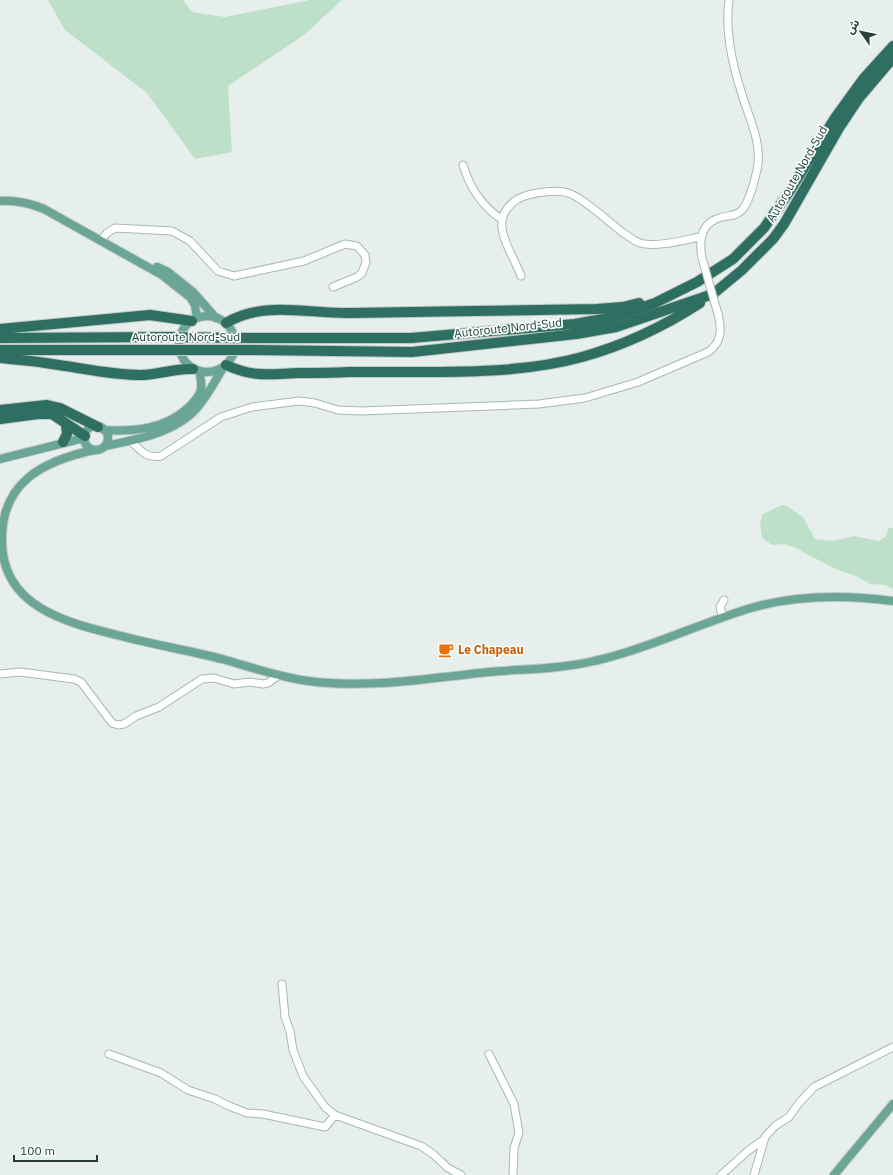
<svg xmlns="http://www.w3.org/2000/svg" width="893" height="1175" viewBox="0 0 893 1175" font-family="'IBM Plex Sans','Noto Sans Arabic',sans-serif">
  <rect width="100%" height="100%" fill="#e6efeb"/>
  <path fill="#bfe0c8" d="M 48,0 L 183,0 L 192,12 L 225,17 L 310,0 L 342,0 L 304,35 L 228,86 L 232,152 L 195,159 L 147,93 L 65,30 Z
    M 782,505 L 787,506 L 803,517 L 815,539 L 833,541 L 854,536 L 879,541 L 886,536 L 889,528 L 893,528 L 893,589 L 886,585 L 870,584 L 856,576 L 833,568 L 796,548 L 784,544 L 772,545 L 762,538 L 760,522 L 763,514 Z"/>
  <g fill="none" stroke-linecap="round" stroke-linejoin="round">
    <g stroke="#a8b8b2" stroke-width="9">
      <path id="minor" d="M 463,165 C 470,188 481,205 501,219
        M 101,240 L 107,233 L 115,228 L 172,231 L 190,241 L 218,271 L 234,276 L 304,261 L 345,244 L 357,246 L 365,255 L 366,262 L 362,273 L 357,277 L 333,287
        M 702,258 C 699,242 700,224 719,218 C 727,215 736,217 742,210 C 750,201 754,182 757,170 C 763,142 748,117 741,91 C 732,63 725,29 729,0
        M 521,276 C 511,249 485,219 518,199 C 527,194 535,193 544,192 C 552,191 561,190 568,193 C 582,197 609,222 622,232 C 628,236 634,241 640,243 C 655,248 684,240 700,237
        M 131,441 C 141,451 147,459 161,456 L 221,417 L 252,407 L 299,401 L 315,403 L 338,410 L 361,411 L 539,404 L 585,398 L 638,382 L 708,352 C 722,342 722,330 718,314
        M 723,618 L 720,607 L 724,600
        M 0,674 L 20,672 L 74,679 L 81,682 L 112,723 L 118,725 L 124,724 L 136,716 L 159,707 L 202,679 L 214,678 L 234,684 L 250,682 L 263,684 L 268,683 L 279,675
        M 282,984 L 285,1017 L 290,1031 L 293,1050 L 303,1076 L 325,1107 L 335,1115 L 421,1146 L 433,1154 L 448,1168 L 461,1175
        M 109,1054 L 161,1073 L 188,1090 L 215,1099 L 229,1106 L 247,1113 L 263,1114 L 325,1127 L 335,1115
        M 489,1054 L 514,1104 L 519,1133 L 514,1148 L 513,1175
        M 721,1175 L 749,1150 L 762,1141
        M 754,1175 L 765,1137 L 775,1126 L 789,1117 L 799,1103 L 814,1087 L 893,1047"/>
    </g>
    <g stroke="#c2cac8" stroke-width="10">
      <path id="major" d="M 0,201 C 16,200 29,203 44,209 L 162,275 L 190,297 L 195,305 L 197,318
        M 157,267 L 168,272 L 193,292 L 216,318
        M179 344a28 28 0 1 1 56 0a28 28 0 1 1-56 0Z
        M84 438a12 12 0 1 1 24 0a12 12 0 1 1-24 0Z
        M 104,430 C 134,432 165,429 188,408 C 193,403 199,397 201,390 C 202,384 200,378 200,372
        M 105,446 C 135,440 174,433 196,409 C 207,397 215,381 223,368
        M 94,450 C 43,461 1,482 2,541 C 2,610 73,624 125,637 C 157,645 190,651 222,659 C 251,667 278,677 308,681 C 367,689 430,678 489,672 C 521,669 563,669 594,661 C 647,649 698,624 751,608 C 796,595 846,595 893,601
        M 0,459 L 84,438
        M 834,1175 L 893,1104"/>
    </g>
    <g stroke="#c2cac8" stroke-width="12">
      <path id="highway" d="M 226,323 C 264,300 309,314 351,313 C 433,312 515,310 597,309 L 623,307 L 639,303
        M 0,329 L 150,315 L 192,321
        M 0,338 L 167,337
        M 252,338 L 411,338 L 575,324 L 614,317 L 655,303 L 697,282 L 733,259 L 764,228 L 789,192 L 835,118 L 864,78 L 893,46
        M 0,350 L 166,350
        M 252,350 L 412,352 L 576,334 L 616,327 L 713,294 L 742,270 L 773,239 L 784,224 L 839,128 L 859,98 L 893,58
        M 0,358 C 17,360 35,361 52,364 C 82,368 111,375 141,375 C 159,375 174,368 193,369
        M 226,365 C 255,378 269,374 299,373 C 316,373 332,373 348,372 C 422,371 510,377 582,357 C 625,345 663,327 700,303
        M 0,410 L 47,405 L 60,408 L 98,427
        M 0,419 L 38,414 L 52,414 L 85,436
        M 63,442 L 67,434 L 66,423"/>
    </g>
    <use href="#minor" stroke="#fff" stroke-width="7"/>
    <use href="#major" stroke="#6aa596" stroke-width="8"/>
    <use href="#highway" stroke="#2f6f62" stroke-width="10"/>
    <g stroke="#a8b8b2" stroke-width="9" stroke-linecap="butt">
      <path id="minor-bridge" d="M 702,258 L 718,314"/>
    </g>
    <g stroke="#c2cac8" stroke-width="12" stroke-linecap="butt">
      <path id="highway-bridge" d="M 167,337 L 252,338
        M 166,350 L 252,350"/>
    </g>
    <use href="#minor-bridge" stroke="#fff" stroke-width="7"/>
    <use href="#highway-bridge" stroke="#2f6f62" stroke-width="10"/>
  </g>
  <defs>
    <g id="cafe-bare" transform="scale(1.2)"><path d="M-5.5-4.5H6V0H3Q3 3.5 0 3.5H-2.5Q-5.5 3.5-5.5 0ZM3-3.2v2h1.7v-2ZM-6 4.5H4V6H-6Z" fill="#e8710a" stroke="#f7fbf9" stroke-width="2.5" paint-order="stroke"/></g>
  </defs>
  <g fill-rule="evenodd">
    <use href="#cafe-bare" x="446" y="650"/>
  </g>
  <g text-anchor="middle" stroke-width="3.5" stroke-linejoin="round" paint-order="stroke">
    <g font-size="12" fill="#24423a" stroke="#f7fbf9">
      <text transform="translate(797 174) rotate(-60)" y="4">Autoroute Nord-Sud</text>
      <text transform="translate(508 328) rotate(-6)" y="4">Autoroute Nord-Sud</text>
      <text x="186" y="341">Autoroute Nord-Sud</text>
    </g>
    <g font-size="12" font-weight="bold" fill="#c56008" stroke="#f7fbf9" text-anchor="start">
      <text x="458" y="654">Le Chapeau</text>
    </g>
  </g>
  <g transform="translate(861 32) rotate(303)" stroke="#f7fbf9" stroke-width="3" paint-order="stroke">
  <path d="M0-3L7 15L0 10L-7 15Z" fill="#24423a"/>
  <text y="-6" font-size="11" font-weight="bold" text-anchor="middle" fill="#24423a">ش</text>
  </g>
  <path d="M14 1155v6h83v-6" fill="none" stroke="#24423a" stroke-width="2"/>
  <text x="20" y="1155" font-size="12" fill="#24423a" stroke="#f7fbf9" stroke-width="3" paint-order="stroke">100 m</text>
</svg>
